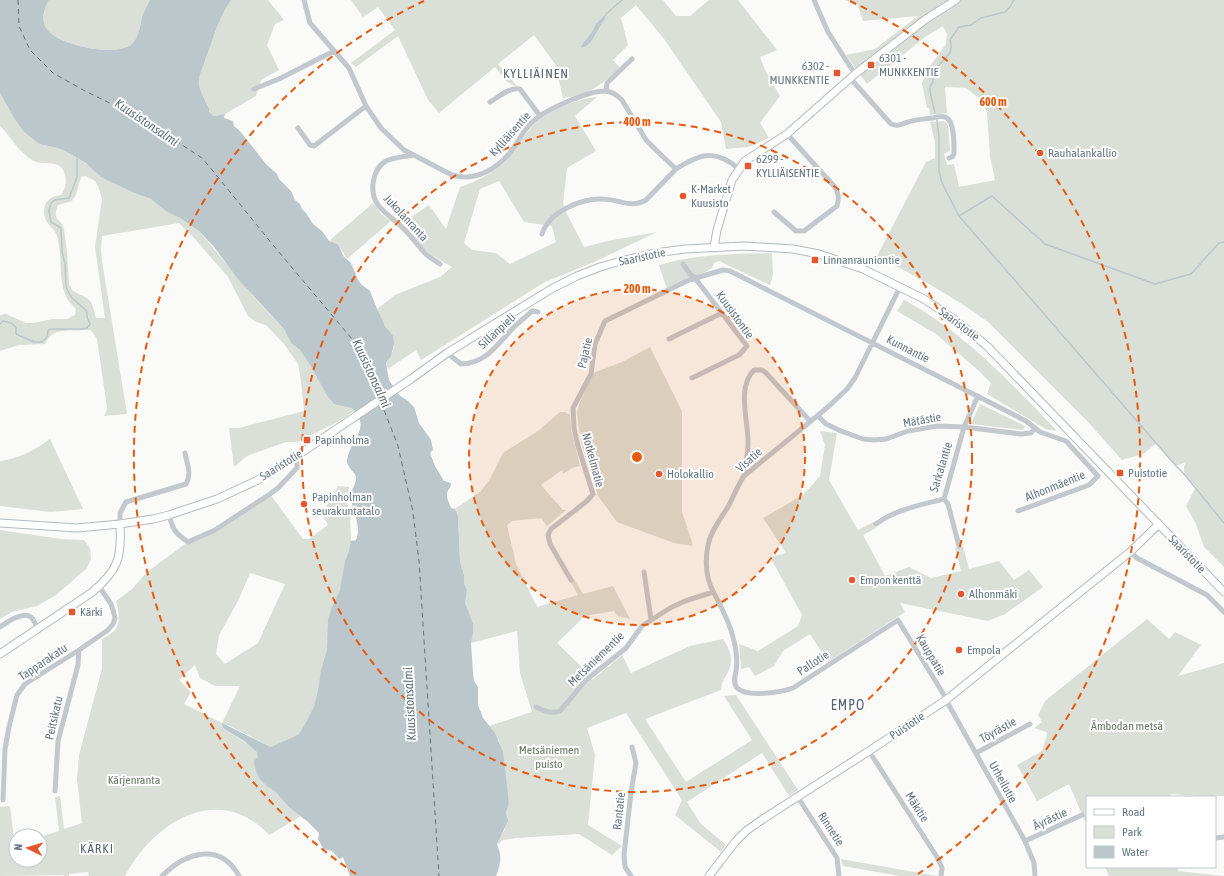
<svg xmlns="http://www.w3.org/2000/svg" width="1224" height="876" viewBox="0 0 1224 876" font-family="'Asap Condensed',sans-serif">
  <rect width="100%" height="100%" fill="#fafaf8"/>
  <path fill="#dadfd7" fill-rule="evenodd" d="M 49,0 L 150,0 C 147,6 144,11 142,17 C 140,26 139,36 133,43 C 119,58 58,46 47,29 C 40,20 44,9 49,0 Z
    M 231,0 L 268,0 L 284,20 L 275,24 L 267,45 L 279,70 L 261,80 L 256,96 L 225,114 L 214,116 L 209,112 L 209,108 C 207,105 199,88 199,85 C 198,76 203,67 206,58 C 214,37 218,19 231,0 Z
    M 351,0 L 663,0 L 676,16 L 690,16 L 709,0 L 738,0 L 777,50 L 760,57 L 765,70 L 780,96 L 760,123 L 769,138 L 748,147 L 726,149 L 721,122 L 664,39 L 636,5 L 621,18 L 628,45 L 613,60 L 620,68 C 600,85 590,95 563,98 L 555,64 L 534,35 L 498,64 L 518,87 L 507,82 L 495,67 L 439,113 L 428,100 L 398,36 L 356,67 L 351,63 L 395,30 L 378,7 L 363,17 Z
    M 844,0 L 1224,0 L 1224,567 L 1204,547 L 1196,524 L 1186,506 L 1196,487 L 1184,474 L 1184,466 L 1186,462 L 1176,466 L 1156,444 L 1143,454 L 1122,460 L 1088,422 L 988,322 C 953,296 915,276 877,256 L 926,162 L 935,158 L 935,142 L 930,122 L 944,121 L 948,125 L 950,151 L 944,154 L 947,165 L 954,164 L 959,187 L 995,180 L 990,157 L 987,112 L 980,99 L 966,88 L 945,87 L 947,113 L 930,115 L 929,108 L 927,108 L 922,83 L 928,69 L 946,44 L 947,34 L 943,26 L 925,37 L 867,84 L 846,55 L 875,49 L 918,16 L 863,21 L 857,3 Z
    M 0,93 L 14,118 L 23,131 L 39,144 L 57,148 L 65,151 L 86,163 L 102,177 L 132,192 L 151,199 L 166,210 L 180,218 L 199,231 L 260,304 L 284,329 L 291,343 L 300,350 L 310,365 L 326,394 L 352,408 L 354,411 L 341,420 L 298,442 L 286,442 L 247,456 L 234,467 L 229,428 L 239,428 L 304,411 L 301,381 L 298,364 L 284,344 L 266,325 L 256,322 L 248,316 L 228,277 L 195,239 L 179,223 L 102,236 L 101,249 L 102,261 L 127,414 L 104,416 L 106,412 L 107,408 L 97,339 L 91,330 C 82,331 59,329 53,334 C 50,336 47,340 45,344 L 19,345 L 0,351 L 0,315 L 6,314 L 26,323 L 33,323 L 53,319 L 67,319 L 75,315 L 76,309 C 72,305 67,300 65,294 C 58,276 63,255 57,236 C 54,226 43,224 44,210 C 45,200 52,196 61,195 C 65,189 67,183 65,175 C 61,157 43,167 32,160 C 19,152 11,137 0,126 ZM 85,176 L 95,181 L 99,188 L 102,199 L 95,247 L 105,318 L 96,318 C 91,297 91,300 73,291 L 69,284 C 68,266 67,247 64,230 C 62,217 51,222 58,205 L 72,201 L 76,195 L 81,177 Z
    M 597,97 L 575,116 L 596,151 L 567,168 L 563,204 L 566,212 L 584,247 L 608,241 L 657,232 L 592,263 L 545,282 L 421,360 L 416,350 L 388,369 L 386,363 C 397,348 395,341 386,327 C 382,322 379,315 377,309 L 395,295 L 440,277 L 452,267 L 431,255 L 423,248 L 404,222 L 429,205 L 446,229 L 460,187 C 471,184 497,171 505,162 C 516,151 523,137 533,125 C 545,112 579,98 597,97 ZM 499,181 L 524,222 L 552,226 L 556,242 L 510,264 L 496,253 L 472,250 L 464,243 L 480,189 Z
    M 373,203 L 382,215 L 391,221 L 347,259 L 338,244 L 329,241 Z
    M 772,253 L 773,274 L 770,285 L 719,261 L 714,263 L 712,268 L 704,273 L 687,278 L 667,289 L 659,265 C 695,254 735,254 772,253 Z
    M 904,300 C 964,332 1010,382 1057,431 L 1046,429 L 987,394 L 991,383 L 979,371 L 936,334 L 897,311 Z
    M 650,347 L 682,411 L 682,512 L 692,542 L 692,546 L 674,543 L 617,522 L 598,496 L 582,445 L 578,423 L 577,412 L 580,402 L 593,373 L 622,362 Z
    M 980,404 L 1025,426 L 1023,430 L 971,424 Z
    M 560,412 L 566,412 L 570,415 L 571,429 L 580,466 L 572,468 L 563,474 L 562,470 L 541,485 L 563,510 L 566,510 L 547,526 L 541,518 L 512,521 L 507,525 L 516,564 L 537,607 L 578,595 L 570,581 L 574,579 L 583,594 L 613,586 L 630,619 L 617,616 L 614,611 L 585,616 L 557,643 L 584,669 L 592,680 L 622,655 L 631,673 L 690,646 L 723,639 C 730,649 734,660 728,672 C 724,681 722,679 721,690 L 645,719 L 686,782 L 752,740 L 724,696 L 736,695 L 798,790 L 789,796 L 762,753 L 687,802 L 701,824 L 726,845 L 721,852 L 675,815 L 682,800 L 626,713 L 587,728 L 595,755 L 588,825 L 622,846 L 612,855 L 579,834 L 516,838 L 503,840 L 497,845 L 500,836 L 505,830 L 506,813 L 509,803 L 499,741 L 489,726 L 532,712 L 520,673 L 517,631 L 471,643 L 473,634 L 465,603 L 467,590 L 464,583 L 464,575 L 460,561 L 458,516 L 455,509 L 481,491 L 490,479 L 503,453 L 538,431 Z
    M 820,431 L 837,433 L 829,480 L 858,530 L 874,522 L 876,528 L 863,535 L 885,576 L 909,567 L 931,578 L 961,571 L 955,548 L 963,546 L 969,569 L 999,561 L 1014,580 L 1029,570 L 1043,587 L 1005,614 L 988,621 L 900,603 L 905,612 L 828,662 L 810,634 L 783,651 L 774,666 L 755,676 L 749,667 L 741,669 L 739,644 L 758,651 L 798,626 L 802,615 L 770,557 L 786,553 L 763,518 L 803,495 L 820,476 L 825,445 Z
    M 50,439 L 83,509 L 51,512 L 0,506 L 0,461 C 18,459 35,450 50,439 Z
    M 338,486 L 349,487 L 347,502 L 350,515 L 351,541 L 356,541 C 363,526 351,511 351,496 C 351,493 352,490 353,487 L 371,537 L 348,721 L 271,747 L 228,725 L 223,728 L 253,748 L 281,761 L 304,819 L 301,816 L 269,835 C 219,781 153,822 125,876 L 89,876 L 88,872 L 69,874 L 69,876 L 64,876 L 64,875 L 0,876 L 0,807 L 10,806 L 15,846 L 16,846 L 16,860 L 40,860 L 40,837 L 59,831 L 55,797 L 60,796 L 64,829 L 82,823 L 77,779 L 79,755 L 102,669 L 102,639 C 106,637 111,634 114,631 C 121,623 119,611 116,601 L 132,589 L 147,572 L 188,542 L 215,530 L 270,494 L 303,539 L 309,539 L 328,525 L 322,514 ZM 250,573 L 285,584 L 258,643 L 225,664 L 216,654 L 219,635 L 238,601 ZM 195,665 L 200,678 L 215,686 L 240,686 L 222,723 L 184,704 L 191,692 L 179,680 Z
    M 0,530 L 61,539 L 84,540 L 90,548 L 91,559 L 86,569 L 56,595 L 37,606 L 12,612 L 0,619 Z
    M 1147,619 L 1169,639 L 1175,632 L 1201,645 L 1178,676 L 1224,663 L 1224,796 L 1199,796 L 1171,794 L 1171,797 L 1087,797 L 1087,826 L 1069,784 L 1037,801 L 1017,765 L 1042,751 L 1047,735 L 1046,732 L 1034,728 L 1042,722 L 1038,715 L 1045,701 Z
    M 841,859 L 937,876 L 900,876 L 843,866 Z
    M 1105,867 L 1178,867 L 1178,871 L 1224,876 L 1109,876 Z"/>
  <path fill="#bbc7cb" d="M 0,0 L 49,0 C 44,9 40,20 47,29 C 58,46 119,58 133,43 C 139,36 140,26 142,17 C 144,11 147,6 150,0 L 231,0 C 218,19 214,37 206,58 C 203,67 198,76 199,85 C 199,88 207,105 209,108 L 209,112 L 214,116 L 225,114 L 224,118 L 233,121 L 234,126 L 240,131 L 266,164 L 277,174 L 279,179 L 291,191 L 295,200 L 300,204 L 302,209 L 306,213 L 313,224 L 322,231 L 329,241 L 338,244 L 344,257 L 351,263 L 358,280 L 362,285 L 370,291 L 377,309 L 385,326 L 393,336 L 394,344 L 391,356 L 386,363 L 389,380 L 399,395 L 408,401 L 414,407 L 419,423 L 431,440 L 433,450 L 430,453 L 435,466 L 444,481 L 451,483 C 451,488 448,489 447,493 C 446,498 450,504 451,508 L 455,509 L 458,516 L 460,561 L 464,575 L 464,583 L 467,590 L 465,603 L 473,624 L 473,634 L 471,643 L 473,673 L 474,681 L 478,687 L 478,705 L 483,718 L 495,733 L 503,752 L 509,803 L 506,813 L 508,821 L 497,844 C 502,857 501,863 496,876 L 350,876 L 343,857 L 339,859 C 334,853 332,849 324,850 L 318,839 L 319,833 L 308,822 L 289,807 L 276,792 L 267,786 L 259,778 L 255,768 L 254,761 L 258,757 L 257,752 L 244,741 L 223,728 L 222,723 L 271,747 L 298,735 L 303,728 L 314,707 L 318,691 L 321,671 L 327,650 L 328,620 L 332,607 L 340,590 L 345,561 L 349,551 L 351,541 L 356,540 C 362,527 353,512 351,498 C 351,490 356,485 356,477 C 355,471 347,468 347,461 C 348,446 364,433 360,421 C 359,417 355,412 352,408 L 334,404 L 326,394 L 310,365 L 300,350 L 291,343 L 284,329 L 238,279 L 214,247 L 199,231 L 180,218 L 166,211 L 151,199 L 132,192 L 101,177 L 86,163 L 65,151 L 57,148 L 39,144 L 23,131 L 14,118 L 0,93 Z
    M 606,14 C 605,22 602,21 599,28 C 594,36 591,45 582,48 L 581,46 L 592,32 L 596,24 Z"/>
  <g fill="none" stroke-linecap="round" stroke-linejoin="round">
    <path stroke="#bbc7cb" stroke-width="1.5" d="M 606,14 L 622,0
      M 935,113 C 934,107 929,92 930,87 C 931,85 932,84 933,82 C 933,78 933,75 934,72 C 940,60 956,55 950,40 L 959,27 L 971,25 L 981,18 L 1005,12 L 1010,7 L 1014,0
      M 937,120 L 939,138 L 939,171 L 942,183 L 959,216 L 1176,466 L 1184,474 L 1224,523
      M 959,216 L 992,196 L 1045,244 L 1155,284 L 1191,274 L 1219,243 L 1224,242
      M 0,324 L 3,321 L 11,323 L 16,327 L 16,334 L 34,342 L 42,342 L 47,337 L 48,331 L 50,329 L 80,329 L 87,328 L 90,324 L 87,317 L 87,311 L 71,297 L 66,287 L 65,264 L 62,252 L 61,228 L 51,222 L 49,211 L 51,203 L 55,200 L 69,198 L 77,177 L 77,159"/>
    <path stroke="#60757c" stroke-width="1" stroke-dasharray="5 4" stroke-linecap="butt" d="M 18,0 L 19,26 L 30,50 L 53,73 L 85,91 L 118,107 L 173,139 L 202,158 L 213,171 L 273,245 L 352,339 L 379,398
      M 381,402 L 398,446 L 413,512 L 419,561 L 439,876"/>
    <g stroke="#b3babf" stroke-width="9">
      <path id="secondary" d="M 714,247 L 717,230 L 732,180 L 745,161 L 787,134 L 855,74 L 926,19 L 956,0
        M 0,523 L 77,528 L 120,524 L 153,519 L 169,515 L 217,499 L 258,480 L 295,457 L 411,379 L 447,353 L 553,288 L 577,276 L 600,267 L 621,261 L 655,253 L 685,249 L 744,246 L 793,249 L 819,254 L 863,269 L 924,299 L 958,322 L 988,347 L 1224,592
        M 0,654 L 91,593 C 118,571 122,558 120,524
        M 709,876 L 736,841 L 746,831 L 763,819 L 869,751 L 946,700 L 1130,552 L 1159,524"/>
    </g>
    <path stroke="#c3c8cc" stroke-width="5" d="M 304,0 L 310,23 L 349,68 L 366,106 L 381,128 L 404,150 L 452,175 C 475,182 498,169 512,150 C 519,141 523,131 531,123 C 544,110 589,90 606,91 C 613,92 617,95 622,100 L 646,140 L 659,153 L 676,169 C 701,153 716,149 739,169
      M 814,0 L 828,32 L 855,74
      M 850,78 L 891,124 C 898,127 901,124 908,122 C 916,119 925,119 933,118 C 936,117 941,116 945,117 C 955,120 954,145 954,154 L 952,157 L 949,158
      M 254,89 L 279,79 L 334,51
      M 606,91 L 607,83 L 632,59
      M 490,102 C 499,97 509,87 520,89 L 540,116
      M 298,128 L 310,145 L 314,146 L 366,106
      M 413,155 C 405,157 394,157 386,161 C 372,169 369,192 378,205 C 385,214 395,220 403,228 C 410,235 416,243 423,251 C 427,256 434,260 440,264
      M 774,212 L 796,231 L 804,231 L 837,206 C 839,198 839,193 834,186 L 787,134
      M 542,234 C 549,212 581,198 603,199 C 618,199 631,209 646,200 L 676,169
      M 683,264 L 690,274 L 695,278 L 747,346 L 739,355 L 692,378
      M 900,287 L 855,378 L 847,389 L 828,407 L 744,476 C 738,485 734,495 729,505 C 721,519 711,530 708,545 C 705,561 706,579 714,593 C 721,607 729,621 733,637 C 736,648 738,659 736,671 C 735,676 733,683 737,688 C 747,698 782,692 793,688 L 898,620 L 944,695 L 946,700 L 1025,841 L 1034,863 L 1035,876
      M 669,339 L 722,313
      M 447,353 L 461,364 C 485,364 498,344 513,328 C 519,322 526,317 532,311 L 538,312
      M 818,416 L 826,424 L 841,431 L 863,439 L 874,440 L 886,439 L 908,431 L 937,426 L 964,427 L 1021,434 L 1031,433 L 1035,428
      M 744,476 C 745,465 748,455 748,445 C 749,422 736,388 754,370 L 762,370 L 766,373 L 810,421
      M 944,499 L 948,504 L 959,546
      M 169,515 C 173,530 175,533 188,542 L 215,530 L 270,494 L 278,488 L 297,468 L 297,463 L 295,457
      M 120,524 L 120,513 L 126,502 L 186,484 C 192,474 187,464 185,453
      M 876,524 C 896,509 921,505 944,499 L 964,427 L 978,396
      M 1130,552 L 1137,558 L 1207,595 L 1224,612
      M 644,572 L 651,620
      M 571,580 L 550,544 L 548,535 L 551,529 L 587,501 L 593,494 L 578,446 L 574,428 L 573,408 L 591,374 L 595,344 L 605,321 L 689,280 L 723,270 L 730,271 L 991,403 L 1026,421 L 1040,432 L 1066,441 L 1098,476 L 1089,485 L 1018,511
      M 0,627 C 7,622 23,611 31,617 C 33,619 36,625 38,628
      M 536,707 C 544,711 551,714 560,711 L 586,680 L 626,648 L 642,626 L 670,608 L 685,601 L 713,592
      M 869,751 L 937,857 L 942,868 L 941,876
      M 976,753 L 1030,724
      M 55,791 L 58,741 L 78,665 L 79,650
      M 797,796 L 837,858 L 839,876
      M 3,800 L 5,749 L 9,727 L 17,695 L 25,684 L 79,650 L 108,630 L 113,624 L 115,618 L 113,610 L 111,604 L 99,586
      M 1215,838 L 1224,837
      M 1025,841 L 1082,815
      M 162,876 C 185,853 220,841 239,876
      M 631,876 L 625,867 L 624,855 L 631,792 L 635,769 L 636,763 L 632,747"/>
    <use href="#secondary" stroke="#fff" stroke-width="7"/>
  </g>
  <circle cx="637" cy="457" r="168" fill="#e8590c" fill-opacity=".12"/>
  <g fill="none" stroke="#e8590c" stroke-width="2" stroke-dasharray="7 5">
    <circle cx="637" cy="457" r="168"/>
    <circle cx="637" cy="457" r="335"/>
    <path d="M356 874A503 503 0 0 1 424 1M850 1A503 503 0 0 1 918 874"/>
  </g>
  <g fill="#e4572e" stroke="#fff" stroke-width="1.5">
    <rect x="867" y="61" width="8" height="8" rx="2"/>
    <rect x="833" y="69" width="8" height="8" rx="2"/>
    <circle cx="1040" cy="153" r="4"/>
    <rect x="744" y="162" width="8" height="8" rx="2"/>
    <circle cx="683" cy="196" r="4"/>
    <rect x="811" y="256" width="8" height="8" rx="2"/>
    <rect x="303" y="436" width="8" height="8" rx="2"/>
    <rect x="1116" y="469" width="8" height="8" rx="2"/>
    <circle cx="659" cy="474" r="4"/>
    <circle cx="304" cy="504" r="4"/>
    <circle cx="852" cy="580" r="4"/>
    <circle cx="961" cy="594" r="4"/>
    <rect x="68" y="608" width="8" height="8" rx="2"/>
    <circle cx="959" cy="650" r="4"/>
  </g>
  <g text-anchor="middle" stroke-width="4" stroke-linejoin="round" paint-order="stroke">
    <g font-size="12" fill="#657683" stroke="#fff" text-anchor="start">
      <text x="879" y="62">6301 -<tspan x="879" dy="14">MUNKKENTIE</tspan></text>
      <text x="829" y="70" text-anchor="end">6302 -<tspan x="829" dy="14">MUNKKENTIE</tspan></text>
      <text x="1048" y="157">Rauhalankallio</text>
      <text x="756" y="163">6299 -<tspan x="756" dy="14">KYLLIÄISENTIE</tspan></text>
      <text x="691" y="193">K-Market<tspan x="691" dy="14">Kuusisto</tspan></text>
      <text x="823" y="264">Linnanrauniontie</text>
      <text x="315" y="444">Papinholma</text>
      <text x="1128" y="477">Puistotie</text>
      <text x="667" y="478">Holokallio</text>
      <text x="312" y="501">Papinholman<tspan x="312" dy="14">seurakuntatalo</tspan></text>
      <text x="860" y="584">Empon kenttä</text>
      <text x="969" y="598">Alhonmäki</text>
      <text x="80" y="616">Kärki</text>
      <text x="967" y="654">Empola</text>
    </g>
    <g font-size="12" fill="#657683" stroke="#fff">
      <text transform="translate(510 134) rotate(-48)" y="4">Kylliäisentie</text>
      <text transform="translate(406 218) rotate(47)" y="4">Jukolanranta</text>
      <text transform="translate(642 257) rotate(-12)" y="4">Saaristotie</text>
      <text transform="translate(735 315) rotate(54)" y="4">Kuusistontie</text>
      <text transform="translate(959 324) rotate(37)" y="4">Saaristotie</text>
      <text transform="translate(497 331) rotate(-43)" y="4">Sillanpieli</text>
      <text transform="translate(908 349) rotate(27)" y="4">Kunnantie</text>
      <text transform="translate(585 353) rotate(-77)" y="4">Pajatie</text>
      <text transform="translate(922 420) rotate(-10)" y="4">Mätästie</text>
      <text transform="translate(593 460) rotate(75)" y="4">Notkelmatie</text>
      <text transform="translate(749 460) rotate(-42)" y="4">Visatie</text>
      <text transform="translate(281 465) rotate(-32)" y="4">Saaristotie</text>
      <text transform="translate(941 467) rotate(-73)" y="4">Sarkalantie</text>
      <text transform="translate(1055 486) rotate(-22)" y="4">Alhonmäentie</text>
      <text transform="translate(1187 554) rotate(46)" y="4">Saaristotie</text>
      <text transform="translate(931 655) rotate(59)" y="4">Kauppatie</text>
      <text transform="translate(596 659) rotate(-44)" y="4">Metsäniementie</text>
      <text transform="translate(43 662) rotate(-34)" y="4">Tapparakatu</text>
      <text transform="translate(813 663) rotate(-33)" y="4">Pallotie</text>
      <text transform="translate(54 718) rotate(-77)" y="4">Peitsikatu</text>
      <text transform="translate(907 726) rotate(-34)" y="4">Puistotie</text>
      <text transform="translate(998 730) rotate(-29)" y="4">Töyrästie</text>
      <text transform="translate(1003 782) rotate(61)" y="4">Urheilutie</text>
      <text transform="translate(917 807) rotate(57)" y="4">Mäkitie</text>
      <text transform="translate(619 811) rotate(-84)" y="4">Rantatie</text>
      <text transform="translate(1050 819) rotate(-25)" y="4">Äyrästie</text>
      <text transform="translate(831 829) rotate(57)" y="4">Rinnetie</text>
    </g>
    <g font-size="12" fill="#687a64" stroke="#fff">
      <text x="1127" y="730">Ämbodan metsä</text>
      <text x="549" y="754">Metsäniemen<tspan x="549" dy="14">puisto</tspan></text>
      <text x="134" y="784">Kärjenranta</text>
    </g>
    <g font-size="13" letter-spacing="1" fill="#57646e" stroke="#fff">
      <text x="536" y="78">KYLLIÄINEN</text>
      <text x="97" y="853">KÄRKI</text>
    </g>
    <g font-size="13" font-style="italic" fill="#60757c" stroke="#fff">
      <text transform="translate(147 122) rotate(34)" y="5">Kuusistonsalmi</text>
      <text transform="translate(372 373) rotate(65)" y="5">Kuusistonsalmi</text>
      <text transform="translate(409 704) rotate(-93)" y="5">Kuusistonsalmi</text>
    </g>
    <g font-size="14" letter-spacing="1" fill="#57646e" stroke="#fff">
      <text x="848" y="710">EMPO</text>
    </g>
  </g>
  <circle cx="637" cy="457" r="6" fill="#e8590c" stroke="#fff" stroke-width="2"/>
  <g font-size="12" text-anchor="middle" font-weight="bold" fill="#e8590c" stroke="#fff" stroke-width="4" stroke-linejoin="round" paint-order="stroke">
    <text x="993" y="106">600 m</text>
    <text x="637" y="126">400 m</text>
    <text x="637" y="293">200 m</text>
  </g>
  <rect x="1086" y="796" width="130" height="72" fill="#ffffff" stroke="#c1c8cd"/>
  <rect x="1094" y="809" width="20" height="6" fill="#ffffff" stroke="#c1c8cd"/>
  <text x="1122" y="816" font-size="12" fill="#657683">Road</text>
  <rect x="1094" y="826" width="20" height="12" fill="#dadfd7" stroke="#c1c8cd"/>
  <text x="1122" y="836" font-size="12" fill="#657683">Park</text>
  <rect x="1094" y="846" width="20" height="12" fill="#bbc7cb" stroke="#c1c8cd"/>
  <text x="1122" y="856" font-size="12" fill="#657683">Water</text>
  <g transform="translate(28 848) rotate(275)"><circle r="19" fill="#ffffff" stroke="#c1c8cd"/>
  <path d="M0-3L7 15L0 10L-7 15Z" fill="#e4572e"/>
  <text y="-6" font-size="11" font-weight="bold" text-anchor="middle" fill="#657683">N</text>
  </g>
</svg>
